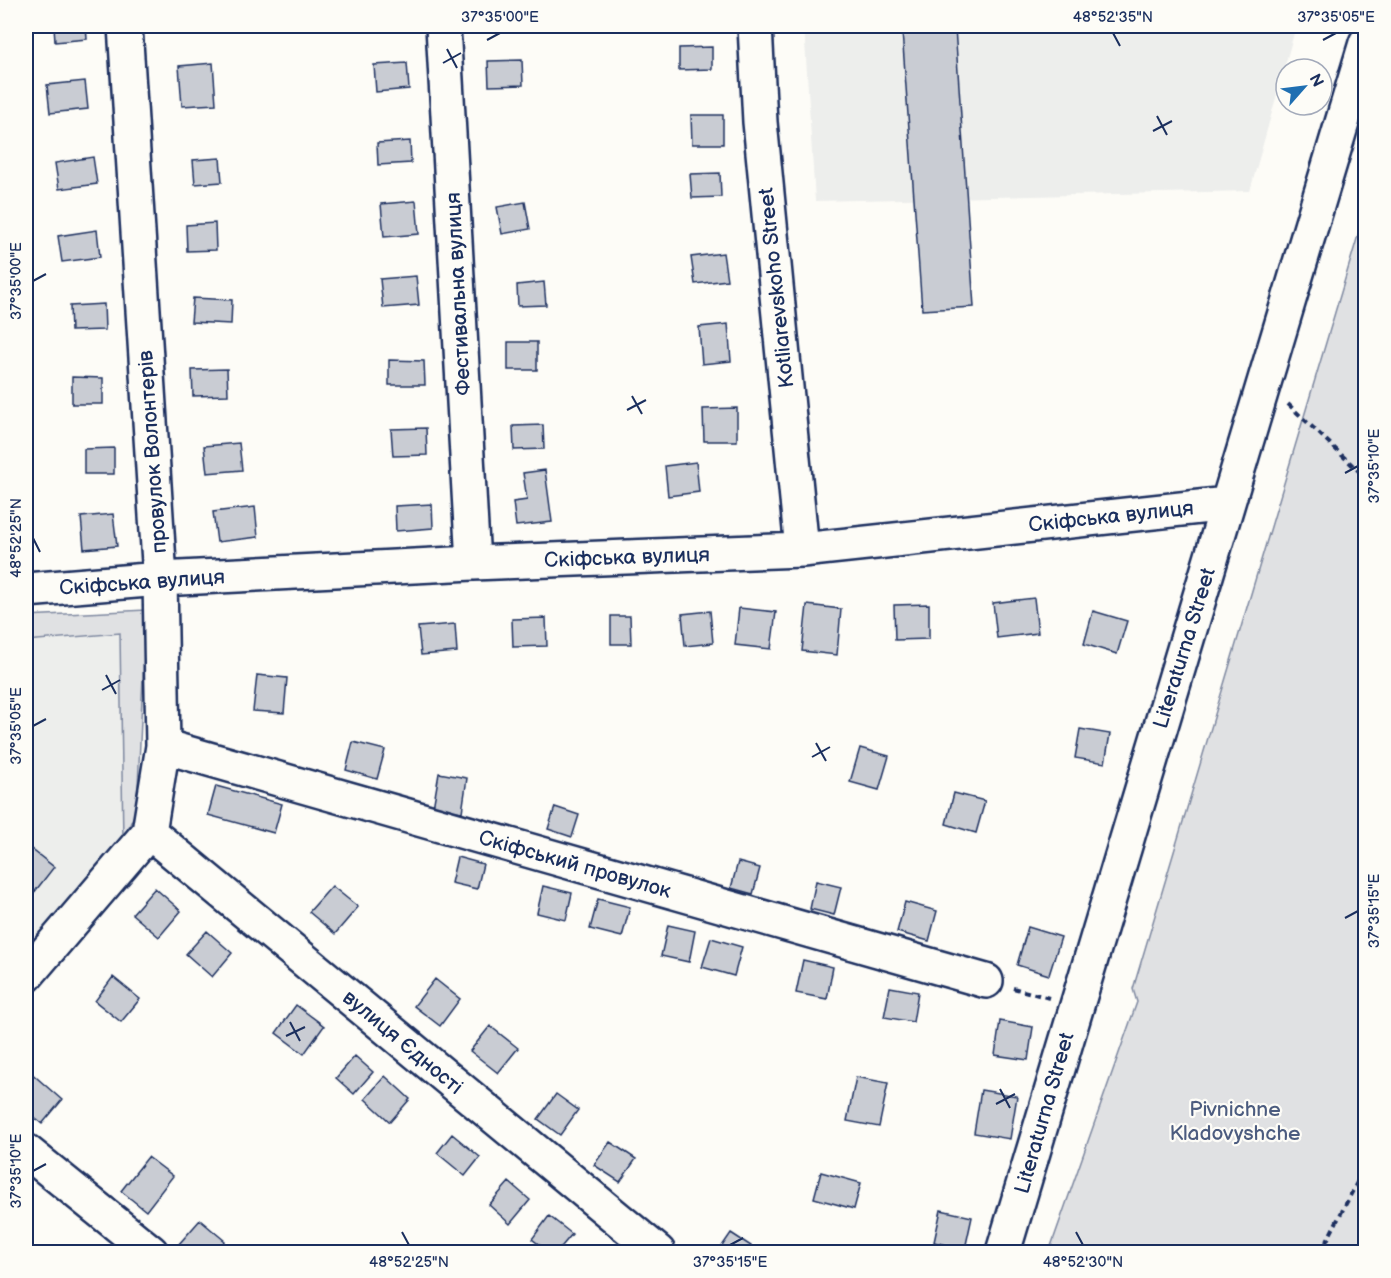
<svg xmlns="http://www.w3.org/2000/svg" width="1391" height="1278" viewBox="0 0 1391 1278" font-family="'Balsamiq Sans',sans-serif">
  <rect width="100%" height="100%" fill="#fdfcf7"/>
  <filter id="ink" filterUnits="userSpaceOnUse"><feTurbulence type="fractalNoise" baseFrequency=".0167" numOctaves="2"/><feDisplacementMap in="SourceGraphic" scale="12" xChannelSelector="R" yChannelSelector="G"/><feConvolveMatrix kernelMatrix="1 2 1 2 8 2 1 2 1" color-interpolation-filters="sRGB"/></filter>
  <g filter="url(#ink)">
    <path fill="#edeeec" d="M 804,26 L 1296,26 L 1250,191 L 815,201 Z
      M 120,633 L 123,841 L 26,948 L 26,641 Z"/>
    <path fill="#e0e1e3" stroke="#7e88a0" stroke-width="1.5" d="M 1365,212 L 1365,1252 L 1049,1252 L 1137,1002 L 1133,989 Z
      M 146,610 L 137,808 L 123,841 L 120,633 L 26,641 L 26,616 Z"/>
    <path fill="#c9ccd3" stroke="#1b2f5e" stroke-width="1.5" d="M 54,26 L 86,26 L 87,39 L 55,42 Z
      M 175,26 L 209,26 L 209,29 L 176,29 Z
      M 955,28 L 974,307 L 922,310 L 902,31 Z
      M 712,47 L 712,69 L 679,70 L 679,48 Z
      M 522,60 L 523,85 L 489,86 L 488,61 Z
      M 213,63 L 216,104 L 182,106 L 179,66 Z
      M 407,63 L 409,89 L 376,92 L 374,65 Z
      M 85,81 L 88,109 L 50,113 L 47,85 Z
      M 691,115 L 723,115 L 723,144 L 692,144 Z
      M 410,141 L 411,163 L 378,165 L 377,143 Z
      M 93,157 L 97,184 L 59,189 L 55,163 Z
      M 220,158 L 222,182 L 195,184 L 193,160 Z
      M 720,173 L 721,197 L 692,198 L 690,174 Z
      M 416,201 L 419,234 L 384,237 L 381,204 Z
      M 525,202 L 530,229 L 502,234 L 497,207 Z
      M 215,223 L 216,250 L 187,251 L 186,225 Z
      M 97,230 L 100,257 L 62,262 L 58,236 Z
      M 723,253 L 727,280 L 695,284 L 691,257 Z
      M 416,276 L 419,305 L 383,308 L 380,279 Z
      M 544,282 L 546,305 L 518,306 L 517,285 Z
      M 193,298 L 232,300 L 231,324 L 191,322 Z
      M 104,304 L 105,330 L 71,331 L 70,306 Z
      M 728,324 L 731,361 L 702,364 L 699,327 Z
      M 508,342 L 537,342 L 537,370 L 508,370 Z
      M 389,360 L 424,361 L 425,385 L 389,385 Z
      M 227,369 L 228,395 L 193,396 L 192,370 Z
      M 72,377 L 103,378 L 103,404 L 72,404 Z
      M 737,408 L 737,441 L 704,441 L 703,409 Z
      M 543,425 L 544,449 L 514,450 L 513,426 Z
      M 426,428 L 427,455 L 393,456 L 391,429 Z
      M 239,443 L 242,470 L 207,473 L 204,446 Z
      M 114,448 L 114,474 L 84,474 L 84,449 Z
      M 696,462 L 699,492 L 668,496 L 665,466 Z
      M 545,470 L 552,522 L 516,526 L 513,502 L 527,500 L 523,473 Z
      M 432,504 L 433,528 L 396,531 L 395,506 Z
      M 255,507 L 258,537 L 217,542 L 213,512 Z
      M 113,514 L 117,546 L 84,549 L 81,517 Z
      M 1034,598 L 1038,633 L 997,638 L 993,603 Z
      M 929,604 L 929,639 L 895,640 L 894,605 Z
      M 807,605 L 841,609 L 837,655 L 802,651 Z
      M 739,608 L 776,612 L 771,649 L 735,645 Z
      M 710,611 L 713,643 L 685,646 L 682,614 Z
      M 1093,611 L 1127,621 L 1117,654 L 1084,644 Z
      M 611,616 L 630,616 L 631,644 L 611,644 Z
      M 546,618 L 547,646 L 513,647 L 512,619 Z
      M 455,624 L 457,652 L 421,655 L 418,627 Z
      M 257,675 L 287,678 L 284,713 L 253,711 Z
      M 1080,729 L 1110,734 L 1105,763 L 1075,758 Z
      M 353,742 L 385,750 L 377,779 L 346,770 Z
      M 860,748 L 889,756 L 879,790 L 850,782 Z
      M 439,773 L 467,778 L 462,812 L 433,808 Z
      M 216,786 L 282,804 L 274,833 L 208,815 Z
      M 954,793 L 985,801 L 976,833 L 946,824 Z
      M 555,807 L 579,815 L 572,837 L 548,829 Z
      M 26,845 L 54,867 L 26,903 Z
      M 457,857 L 483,864 L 477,889 L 451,883 Z
      M 738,862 L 760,868 L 753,894 L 731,888 Z
      M 816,881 L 841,887 L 834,915 L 810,909 Z
      M 332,886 L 358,907 L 335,934 L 309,912 Z
      M 543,886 L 572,893 L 566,920 L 537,913 Z
      M 155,888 L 181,911 L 159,937 L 132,914 Z
      M 598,899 L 630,907 L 622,937 L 590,929 Z
      M 905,902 L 937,911 L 929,941 L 897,932 Z
      M 668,925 L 695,931 L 689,962 L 661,956 Z
      M 1028,927 L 1061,937 L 1049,975 L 1017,965 Z
      M 207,931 L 232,953 L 212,977 L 186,954 Z
      M 711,938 L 742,947 L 734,976 L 702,967 Z
      M 803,960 L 833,967 L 827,999 L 796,993 Z
      M 113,977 L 140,999 L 121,1022 L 95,1001 Z
      M 435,979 L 460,999 L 440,1026 L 414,1006 Z
      M 890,987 L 918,992 L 913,1022 L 884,1017 Z
      M 296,1005 L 324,1026 L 304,1054 L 276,1033 Z
      M 1000,1021 L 1033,1027 L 1028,1060 L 995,1055 Z
      M 490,1026 L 518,1048 L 498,1073 L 470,1051 Z
      M 355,1056 L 373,1072 L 354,1094 L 336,1078 Z
      M 29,1071 L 62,1100 L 42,1124 L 26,1111 L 26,1075 Z
      M 385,1076 L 410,1099 L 390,1122 L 365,1099 Z
      M 856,1077 L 888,1083 L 879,1127 L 847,1121 Z
      M 981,1090 L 1017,1096 L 1010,1139 L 974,1133 Z
      M 556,1094 L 578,1110 L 560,1135 L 538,1119 Z
      M 452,1134 L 480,1157 L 465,1176 L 437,1153 Z
      M 610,1142 L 636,1159 L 620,1182 L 594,1165 Z
      M 148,1157 L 173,1176 L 146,1211 L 121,1191 Z
      M 821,1172 L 861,1183 L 854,1209 L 814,1198 Z
      M 509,1182 L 530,1200 L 510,1224 L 489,1205 Z
      M 941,1210 L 972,1217 L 965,1249 L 934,1242 Z
      M 549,1216 L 572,1234 L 557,1252 L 549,1252 L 532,1239 Z
      M 200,1220 L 225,1241 L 215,1252 L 189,1252 L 179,1244 Z
      M 731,1233 L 751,1246 L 747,1252 L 718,1252 Z"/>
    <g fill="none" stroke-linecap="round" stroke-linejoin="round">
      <g stroke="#1b2f5e" stroke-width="38">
        <path id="minor" d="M 443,26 L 473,563
          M 755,26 L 760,122 L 802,550
          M 26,590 L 160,579 L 473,563 L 802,550 L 1227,504
          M 163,746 L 986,981
          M 149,832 L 658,1252
          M 26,976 L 149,832 L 163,746 L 160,579 L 125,26
          M 26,1151 L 151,1252
          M 1003,1252 L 1366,43"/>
      </g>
      <path stroke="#1b2f5e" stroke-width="4" stroke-dasharray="6 4.5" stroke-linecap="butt" d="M 1288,404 L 1366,478
        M 1013,988 L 1049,998
        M 1321,1252 L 1366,1165"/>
      <use href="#minor" stroke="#fdfcf7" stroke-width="33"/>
    </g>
  </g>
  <path fill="none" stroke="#1b2f5e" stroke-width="2" d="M 1113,33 L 1120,46M 487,40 L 500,33M 1323,40 L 1336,33M 447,49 L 457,68M 443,63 L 461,53M 1157,116 L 1167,135M 1153,131 L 1172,121M 33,281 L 46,274M 632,396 L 642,414M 627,410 L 646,400M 1345,473 L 1358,466M 33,538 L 40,552M 106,675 L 116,694M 102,690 L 120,680M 33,726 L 46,719M 816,743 L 826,761M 812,757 L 830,747M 1345,918 L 1358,911M 290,1022 L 300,1041M 286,1036 L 305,1027M 1000,1089 L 1010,1108M 996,1104 L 1015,1094M 33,1171 L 46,1164M 402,1232 L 409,1245M 1076,1232 L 1083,1245M 730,1245 L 743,1238"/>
  <g text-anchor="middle" stroke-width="4.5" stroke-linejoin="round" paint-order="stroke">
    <g font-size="21" fill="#1b2f5e" stroke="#fdfcf7">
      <text transform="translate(776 288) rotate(-96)" y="7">Kotliarevskoho Street</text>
      <text transform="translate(458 294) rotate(-93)" y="7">Фестивальна вулиця</text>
      <text transform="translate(152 452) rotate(-94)" y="7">провулок Волонтерів</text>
      <text transform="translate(1111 516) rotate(-6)" y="7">Скіфська вулиця</text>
      <text transform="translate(627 557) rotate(-2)" y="7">Скіфська вулиця</text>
      <text transform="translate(142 582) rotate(-4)" y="7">Скіфська вулиця</text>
      <text transform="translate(1184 648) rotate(-73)" y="7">Literaturna Street</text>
      <text transform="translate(575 864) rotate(16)" y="7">Скіфський провулок</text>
      <text transform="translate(403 1042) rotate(40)" y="7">вулиця Єдності</text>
      <text transform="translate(1044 1113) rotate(-74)" y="7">Literaturna Street</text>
    </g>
    <g font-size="21" fill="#4c5c7f" stroke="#fdfcf7">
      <text x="1235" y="1116">Pivnichne<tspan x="1235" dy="24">Kladovyshche</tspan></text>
    </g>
  </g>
  <rect width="1391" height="1278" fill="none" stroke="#fdfcf7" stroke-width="66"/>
  <g transform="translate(1304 87) rotate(62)"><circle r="28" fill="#fdfcf7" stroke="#a3aaba" stroke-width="1.5"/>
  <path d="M0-4.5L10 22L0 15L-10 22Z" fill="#1f6fb2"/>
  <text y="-9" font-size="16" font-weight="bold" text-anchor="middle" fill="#1b2f5e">N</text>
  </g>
  <rect x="33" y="33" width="1325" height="1212" fill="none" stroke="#1b2f5e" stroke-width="2"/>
  <g font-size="15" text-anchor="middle" fill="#1b2f5e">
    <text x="500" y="22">37°35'00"E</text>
    <text x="1113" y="22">48°52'35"N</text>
    <text x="1336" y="22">37°35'05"E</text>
    <text transform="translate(16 281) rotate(-90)" y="5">37°35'00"E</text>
    <text transform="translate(1374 466) rotate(-90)" y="5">37°35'10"E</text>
    <text transform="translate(16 538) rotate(-90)" y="5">48°52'25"N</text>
    <text transform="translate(16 726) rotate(-90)" y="5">37°35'05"E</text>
    <text transform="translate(1374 911) rotate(-90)" y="5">37°35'15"E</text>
    <text transform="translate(16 1171) rotate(-90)" y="5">37°35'10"E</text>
    <text x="409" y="1267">48°52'25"N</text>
    <text x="730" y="1267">37°35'15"E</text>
    <text x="1083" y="1267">48°52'30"N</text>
  </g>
</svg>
